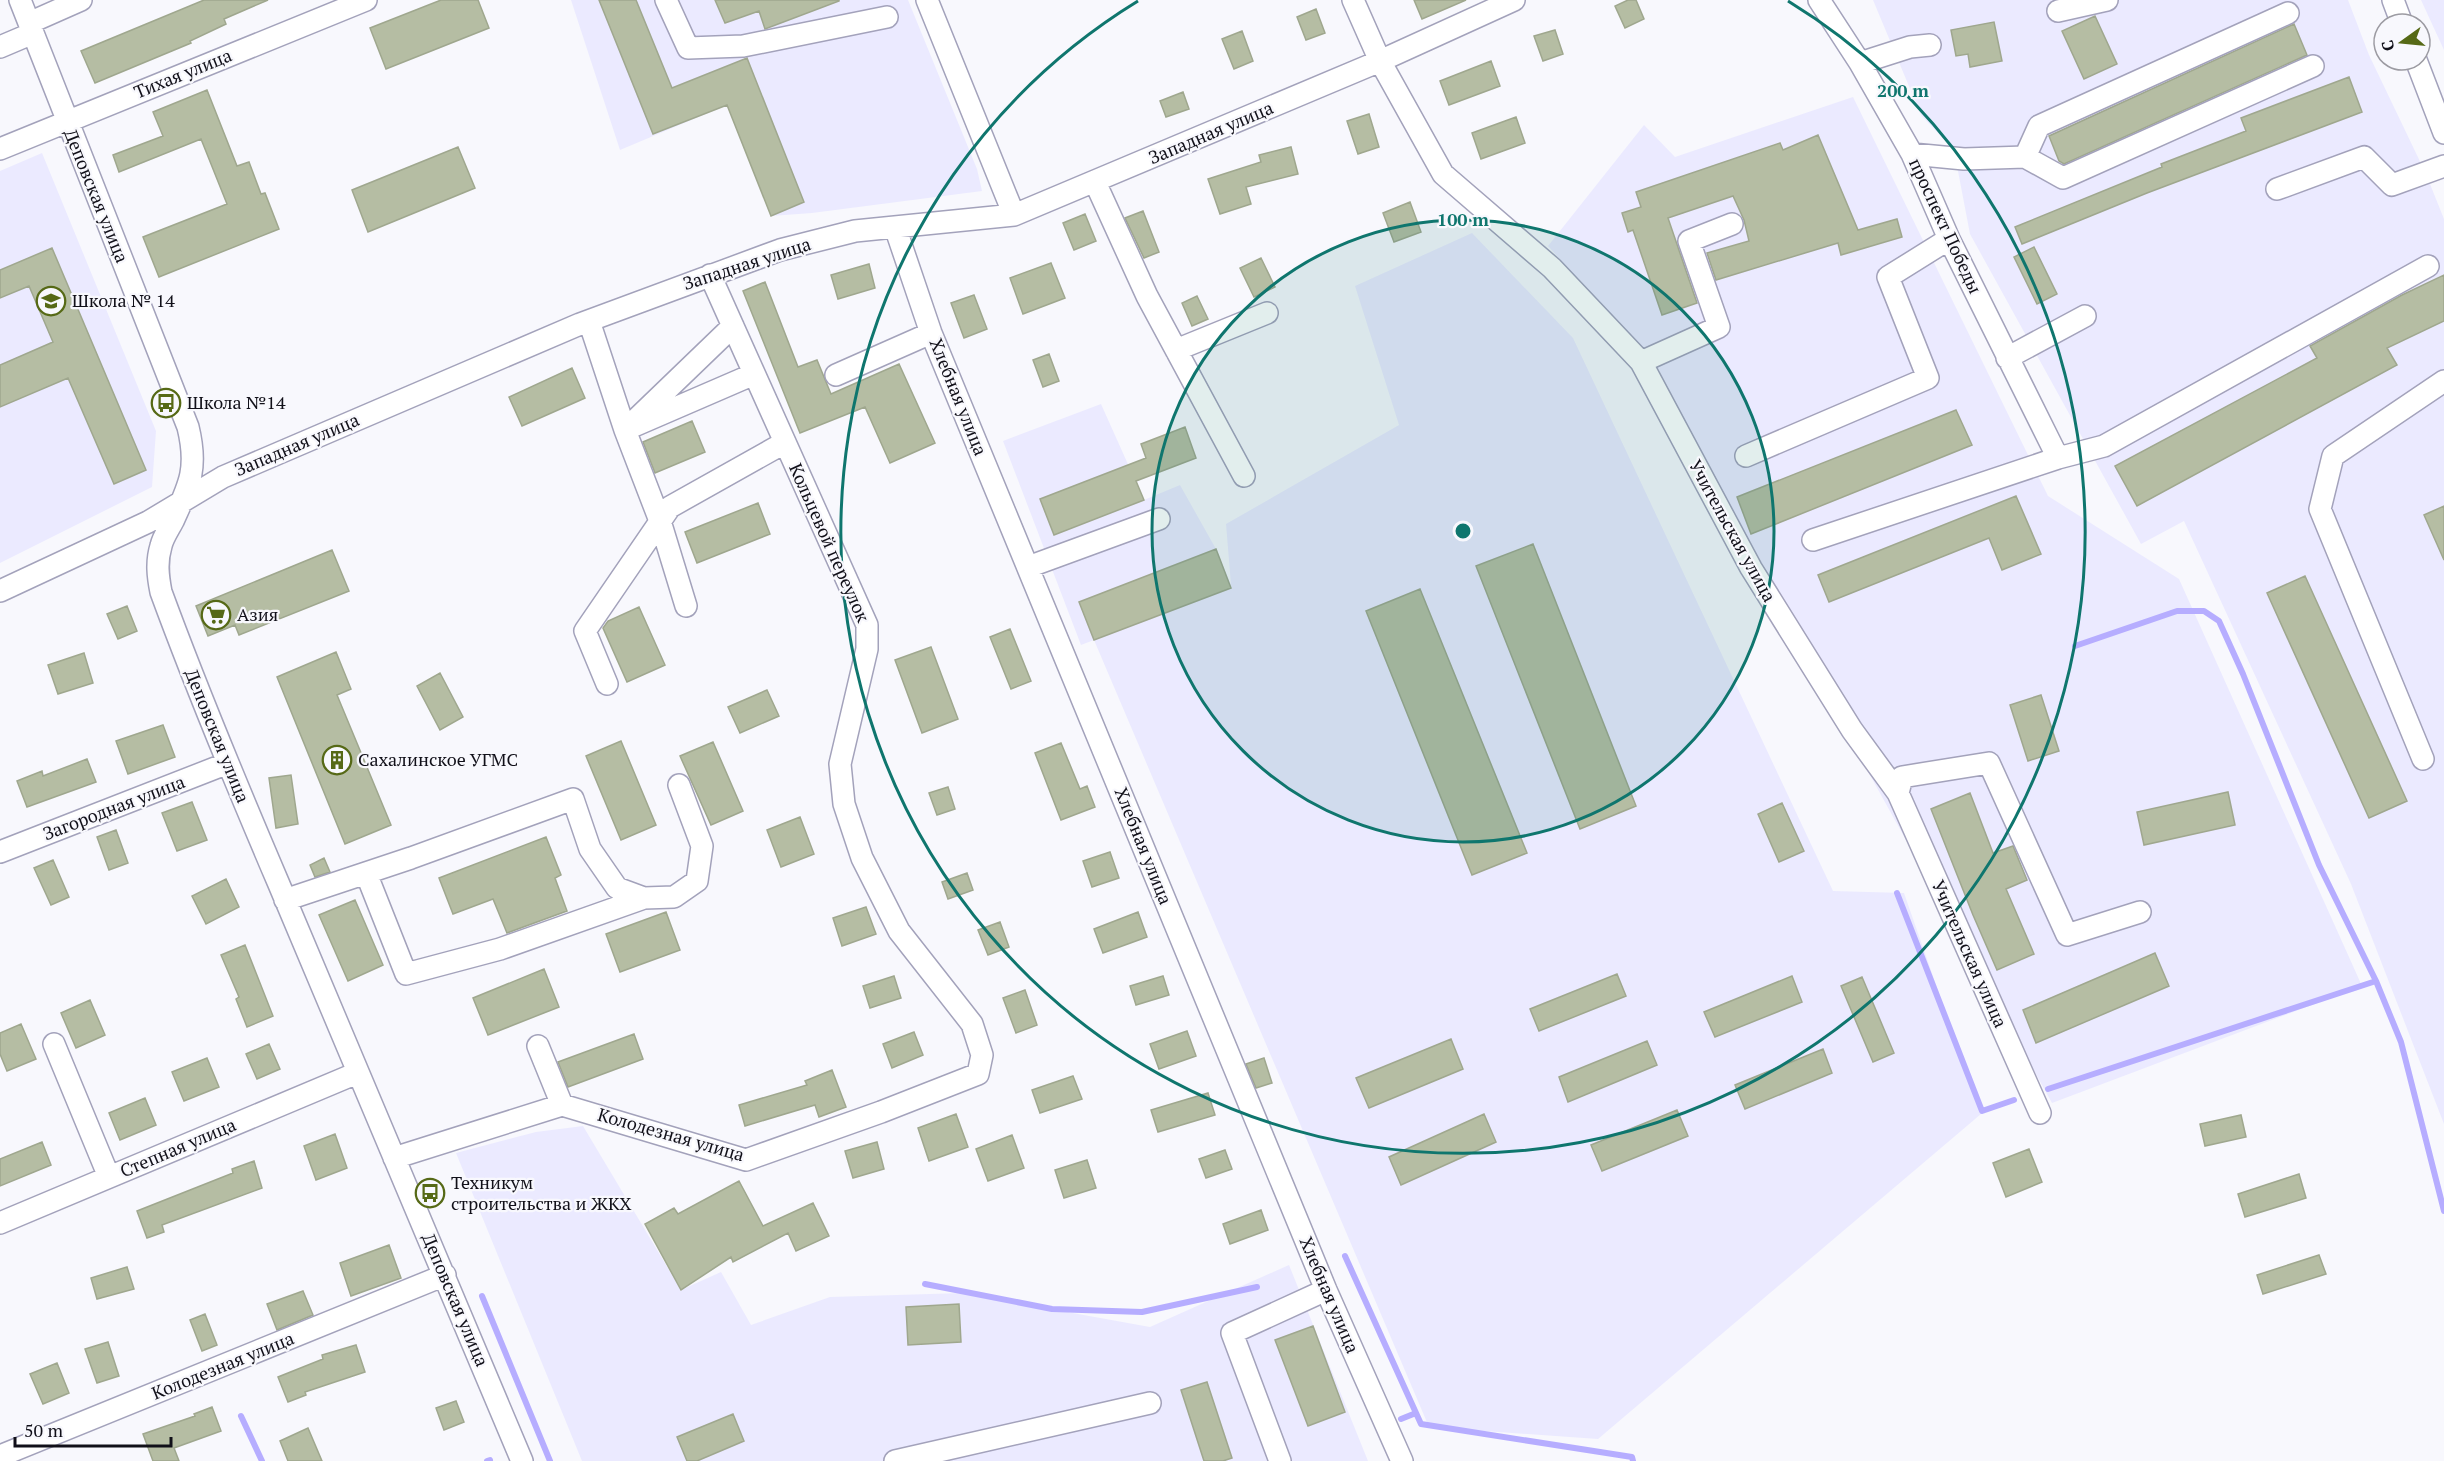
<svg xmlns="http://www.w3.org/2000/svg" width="2444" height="1461" viewBox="0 0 2444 1461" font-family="'PT Serif',serif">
  <rect width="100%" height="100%" fill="#f8f8fd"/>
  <path fill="#ebeaff" d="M 571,0 L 908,0 L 977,169 L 982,191 L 812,213 L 771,216 L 727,105 L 620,150 Z
    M 1873,0 L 2348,0 L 2369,55 L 2426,174 L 2444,219 L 2444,1124 L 2351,884 L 2184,521 L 2141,544 L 1970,234 L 1954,150 L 1921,115 Z
    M 2421,0 L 2444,0 L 2444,50 Z
    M 1853,97 L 2048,496 L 2179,579 L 2362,986 L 2052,1103 L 1745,550 L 1659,370 L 1548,246 L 1644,125 L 1675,157 Z
    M 42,153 L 156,431 L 152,487 L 0,563 L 0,171 Z
    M 1472,233 L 1573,338 L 1833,891 L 1904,893 L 1981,1114 L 1598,1439 L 1429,1427 L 1094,640 L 1081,645 L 1003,441 L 1101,404 L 1144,500 L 1180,485 L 1216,549 L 1231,585 L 1226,524 L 1399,425 L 1355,286 Z
    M 583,1126 L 681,1290 L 721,1272 L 751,1325 L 830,1297 L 963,1293 L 1150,1327 L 1289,1265 L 1368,1461 L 582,1461 L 456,1153 L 536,1132 Z"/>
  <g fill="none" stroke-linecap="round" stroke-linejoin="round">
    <path stroke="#b6adff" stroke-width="6" d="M 2075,646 L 2177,611 L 2204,611 L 2219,621 L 2243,674 L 2319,865 L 2376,981 L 2401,1042 L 2444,1211
      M 1897,893 L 1982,1111 L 2014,1100
      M 2048,1089 L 2376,981
      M 1345,1256 L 1421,1424 L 1632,1457 L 1633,1461
      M 925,1284 L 1052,1309 L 1142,1312 L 1257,1287
      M 482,1296 L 550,1461
      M 241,1416 L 262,1461
      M 1401,1419 L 1416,1413
      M 487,1461 L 490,1460"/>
  </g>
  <path fill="#b5bda3" stroke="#9fa78e" stroke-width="1.5" d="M 204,0 L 268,0 L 224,19 L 226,24 L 190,41 L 191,43 L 95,83 L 81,51 Z
    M 441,0 L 478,0 L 489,28 L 386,69 L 370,28 Z
    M 599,0 L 636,0 L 672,88 L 747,58 L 804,202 L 771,216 L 727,105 L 653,134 Z
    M 715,0 L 839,0 L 839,1 L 765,29 L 759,11 L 725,23 Z
    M 1414,0 L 1466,0 L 1422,19 Z
    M 1628,0 L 1636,0 L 1644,19 L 1625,28 L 1615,6 Z
    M 1316,9 L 1325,33 L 1306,40 L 1297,17 Z
    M 2095,16 L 2117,64 L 2084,79 L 2062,31 Z
    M 1994,22 L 2002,61 L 1970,67 L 1968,54 L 1956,56 L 1951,30 Z
    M 2294,24 L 2307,55 L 2064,164 L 2059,161 L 2049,136 Z
    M 1555,30 L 1563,54 L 1543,61 L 1534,36 Z
    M 1242,31 L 1253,61 L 1234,69 L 1222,39 Z
    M 1491,61 L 1500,86 L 1449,105 L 1440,81 Z
    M 2349,77 L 2362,112 L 2147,193 L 2022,244 L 2015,227 L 2162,167 L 2161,164 L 2246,131 L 2241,118 Z
    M 207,90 L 237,166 L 249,162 L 261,194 L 265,193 L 279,229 L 159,277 L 143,237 L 227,204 L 201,139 L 119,172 L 113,155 L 163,136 L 153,112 Z
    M 1183,92 L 1189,109 L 1166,117 L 1160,101 Z
    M 1369,114 L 1379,147 L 1358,154 L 1347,121 Z
    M 1516,117 L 1525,143 L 1481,159 L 1472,133 Z
    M 1818,135 L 1858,230 L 1897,219 L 1902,237 L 1841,255 L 1838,243 L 1716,280 L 1707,253 L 1749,241 L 1744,220 L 1733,196 L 1668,218 L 1697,303 L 1662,315 L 1633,230 L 1628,232 L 1622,213 L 1641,207 L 1636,192 L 1780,143 L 1783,150 Z
    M 458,147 L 475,188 L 368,232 L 352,190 Z
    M 1291,147 L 1298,174 L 1246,187 L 1251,204 L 1220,214 L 1208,179 L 1261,162 L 1259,155 Z
    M 1410,202 L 1421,232 L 1394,242 L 1383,213 Z
    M 1143,211 L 1159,252 L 1144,258 L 1125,218 Z
    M 1085,214 L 1096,241 L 1074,250 L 1063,223 Z
    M 2034,247 L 2057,294 L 2037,304 L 2014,257 Z
    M 52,248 L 146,470 L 114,484 L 68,378 L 0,407 L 0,365 L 53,342 L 29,286 L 0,298 L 0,270 Z
    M 1261,258 L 1275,287 L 1254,297 L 1240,268 Z
    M 1051,263 L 1065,298 L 1023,314 L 1010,278 Z
    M 869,264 L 875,288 L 838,299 L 831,275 Z
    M 2444,275 L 2444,321 L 2387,348 L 2397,365 L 2137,506 L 2115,466 L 2317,358 L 2310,346 L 2402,295 Z
    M 765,282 L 798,367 L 817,360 L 831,394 L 899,364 L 935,443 L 890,463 L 865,407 L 800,433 L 743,291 Z
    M 974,295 L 987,329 L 964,338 L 951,303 Z
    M 1197,296 L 1208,319 L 1192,326 L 1182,303 Z
    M 1049,354 L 1059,381 L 1043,387 L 1033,360 Z
    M 572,368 L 585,398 L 522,426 L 509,397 Z
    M 1956,410 L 1972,445 L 1751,534 L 1737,497 Z
    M 692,421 L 705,452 L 655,473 L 643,442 Z
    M 1185,427 L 1196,458 L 1136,481 L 1144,500 L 1054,535 L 1040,499 L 1146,458 L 1141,444 Z
    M 2016,496 L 2041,554 L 2002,570 L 1989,538 L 1829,602 L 1818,575 Z
    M 758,503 L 770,534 L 697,563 L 685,532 Z
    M 2444,506 L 2444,560 L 2424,515 Z
    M 1533,544 L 1636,806 L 1580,829 L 1476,566 Z
    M 1216,549 L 1231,588 L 1094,640 L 1079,602 Z
    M 332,550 L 349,591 L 239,635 L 235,625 L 208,636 L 196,606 Z
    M 2305,576 L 2407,801 L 2369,818 L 2267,593 Z
    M 1420,589 L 1527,853 L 1472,875 L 1366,611 Z
    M 127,606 L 137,631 L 118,639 L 107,614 Z
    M 639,607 L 665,665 L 627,682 L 603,628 L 608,621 Z
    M 1010,629 L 1031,681 L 1011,689 L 990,637 Z
    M 931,647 L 958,719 L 922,733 L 895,660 Z
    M 336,652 L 351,689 L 337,695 L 391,825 L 345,844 L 277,677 Z
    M 84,653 L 93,683 L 58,694 L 48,665 Z
    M 440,673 L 463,717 L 440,730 L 417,686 Z
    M 767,690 L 779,716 L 740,733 L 728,707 Z
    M 2041,695 L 2059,751 L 2028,761 L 2010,705 Z
    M 163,725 L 175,757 L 128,774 L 116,741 Z
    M 621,741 L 656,825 L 621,840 L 586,756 Z
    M 713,742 L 743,811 L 711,825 L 680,756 Z
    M 1061,743 L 1080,789 L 1087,786 L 1095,807 L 1061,820 L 1035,753 Z
    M 87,759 L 96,782 L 27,807 L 17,781 L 42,771 L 43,776 Z
    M 291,775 L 298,824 L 276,828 L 269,778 Z
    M 948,787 L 955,809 L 937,815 L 929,793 Z
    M 2228,792 L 2235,825 L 2144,845 L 2137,812 Z
    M 1970,793 L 1993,853 L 2013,846 L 2027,880 L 2006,889 L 2034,954 L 1997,970 L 1973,915 L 1931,809 Z
    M 192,802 L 207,840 L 177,851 L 162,813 Z
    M 1782,803 L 1804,851 L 1779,862 L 1758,814 Z
    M 800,817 L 814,854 L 781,867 L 767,830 Z
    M 116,830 L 128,863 L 109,870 L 97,837 Z
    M 546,837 L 561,875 L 555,878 L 567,911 L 507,933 L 493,899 L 453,914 L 439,878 Z
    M 1110,852 L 1119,878 L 1092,887 L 1083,861 Z
    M 324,858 L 330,872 L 315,877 L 310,865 Z
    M 53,860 L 69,897 L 51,905 L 34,868 Z
    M 967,873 L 973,890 L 948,899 L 942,882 Z
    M 226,879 L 239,907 L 206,924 L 192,896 Z
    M 355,900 L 383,965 L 348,981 L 319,915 Z
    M 866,907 L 876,934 L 842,946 L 833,918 Z
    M 666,912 L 680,950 L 620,972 L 606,934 Z
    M 1138,912 L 1147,937 L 1103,953 L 1094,929 Z
    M 1000,922 L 1009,947 L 988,955 L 978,930 Z
    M 245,945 L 273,1016 L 247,1027 L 236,999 L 239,997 L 221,955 Z
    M 2155,953 L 2169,986 L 2036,1043 L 2023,1010 Z
    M 544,969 L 559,1007 L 488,1035 L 473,998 Z
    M 1617,974 L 1626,996 L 1539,1031 L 1530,1009 Z
    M 894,976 L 901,998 L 870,1008 L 863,986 Z
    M 1163,976 L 1169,995 L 1136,1005 L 1130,986 Z
    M 1792,976 L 1802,1002 L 1715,1037 L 1704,1012 Z
    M 1862,977 L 1894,1053 L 1873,1062 L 1841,986 Z
    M 1025,990 L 1037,1025 L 1016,1033 L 1003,998 Z
    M 90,1000 L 105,1035 L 76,1048 L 61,1013 Z
    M 21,1024 L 36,1059 L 7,1071 L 0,1054 L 0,1033 Z
    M 1187,1031 L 1196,1056 L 1159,1069 L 1150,1044 Z
    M 914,1032 L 923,1055 L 892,1068 L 883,1044 Z
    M 634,1034 L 643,1059 L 568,1087 L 558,1062 Z
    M 1451,1039 L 1463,1069 L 1369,1108 L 1356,1078 Z
    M 1647,1041 L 1657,1065 L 1568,1102 L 1559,1077 Z
    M 269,1044 L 280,1069 L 257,1079 L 246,1054 Z
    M 1823,1049 L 1832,1073 L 1745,1109 L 1735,1085 Z
    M 207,1058 L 219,1087 L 184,1101 L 172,1072 Z
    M 1264,1058 L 1272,1083 L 1256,1088 L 1246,1064 Z
    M 832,1070 L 846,1107 L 819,1117 L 815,1105 L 745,1126 L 739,1105 L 807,1085 L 805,1081 Z
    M 1073,1076 L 1082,1099 L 1040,1113 L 1032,1090 Z
    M 1208,1093 L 1215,1115 L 1158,1132 L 1151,1110 Z
    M 145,1098 L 156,1125 L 120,1140 L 109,1113 Z
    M 1677,1110 L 1688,1136 L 1602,1171 L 1591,1145 Z
    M 956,1114 L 968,1147 L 929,1161 L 918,1128 Z
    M 1484,1114 L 1496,1142 L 1401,1185 L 1389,1157 Z
    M 2241,1115 L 2246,1137 L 2205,1146 L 2200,1124 Z
    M 335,1134 L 347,1168 L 316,1180 L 304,1146 Z
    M 1012,1135 L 1024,1168 L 988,1181 L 976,1149 Z
    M 42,1142 L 51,1165 L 0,1186 L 0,1159 Z
    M 877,1142 L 884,1169 L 853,1178 L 845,1151 Z
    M 2029,1149 L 2042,1182 L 2006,1197 L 1993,1163 Z
    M 1225,1150 L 1232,1169 L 1206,1178 L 1199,1159 Z
    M 1087,1160 L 1096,1188 L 1064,1198 L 1055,1170 Z
    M 254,1161 L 262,1188 L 162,1225 L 164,1232 L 147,1238 L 137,1211 L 233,1173 L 232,1169 Z
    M 2299,1174 L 2306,1198 L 2245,1217 L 2238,1194 Z
    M 739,1181 L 763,1226 L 813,1203 L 829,1236 L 796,1251 L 788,1233 L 733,1262 L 731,1257 L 681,1290 L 645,1224 L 674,1208 L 678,1214 Z
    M 1261,1210 L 1268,1230 L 1230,1244 L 1223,1224 Z
    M 389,1245 L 401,1278 L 351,1296 L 340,1263 Z
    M 2319,1255 L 2326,1274 L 2263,1294 L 2257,1275 Z
    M 127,1267 L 134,1289 L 97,1299 L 91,1278 Z
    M 303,1291 L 313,1315 L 277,1330 L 267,1304 Z
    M 959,1304 L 961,1342 L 908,1345 L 906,1307 Z
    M 205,1314 L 217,1345 L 202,1351 L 190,1320 Z
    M 1313,1326 L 1345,1412 L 1308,1426 L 1275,1340 Z
    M 108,1342 L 119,1376 L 97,1383 L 85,1349 Z
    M 356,1345 L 365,1372 L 305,1392 L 306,1395 L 288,1402 L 278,1377 L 323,1359 L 322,1355 Z
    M 57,1363 L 69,1393 L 43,1404 L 30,1374 Z
    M 1207,1382 L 1232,1458 L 1223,1461 L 1204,1461 L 1181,1390 Z
    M 456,1401 L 464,1422 L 444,1430 L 436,1408 Z
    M 212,1407 L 221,1431 L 174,1448 L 179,1461 L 153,1461 L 143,1434 L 195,1416 L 194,1414 Z
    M 733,1414 L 744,1441 L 697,1461 L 687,1461 L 677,1437 Z
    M 308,1428 L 322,1461 L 288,1461 L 280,1441 Z"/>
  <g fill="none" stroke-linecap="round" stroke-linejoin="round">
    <g stroke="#a3a2bb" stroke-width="24">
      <path id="minor" d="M 20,0 L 188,427 C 198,468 190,484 173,521 C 169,529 163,537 161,546 C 156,562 158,577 161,592 C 197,690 237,786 278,882 C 358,1075 442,1267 522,1461
        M 666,0 L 688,48 L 743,46 L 887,17
        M 927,0 L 1014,215
        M 1353,0 L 1380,61 L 1443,174 L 1552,268 L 1641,362 L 1751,568 L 1852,730 L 1898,793 L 2040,1113
        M 1819,0 L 1860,63 L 1912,154 L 1949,239 L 2058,458
        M 2393,0 L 2402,24
        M 2058,11 L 2107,0
        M 29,23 L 81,0
        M 0,47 L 33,33
        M 2416,60 L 2444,133
        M 1860,63 L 1910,47 L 1930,45
        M 0,149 L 366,0
        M 1912,154 L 1964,159 L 2025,157 L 2039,126 L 2288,13
        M 2025,157 L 2063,178 L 2313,66
        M 1095,182 L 1147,296 L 1244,476
        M 2277,189 L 2364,157 L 2392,185 L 2444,166
        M 895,227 L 931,333 L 1326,1290 L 1402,1461
        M 589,321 L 625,430 L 660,521 L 686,606
        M 1176,350 L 1267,313
        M 2007,358 L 2085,316
        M 1641,362 L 1719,327 L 1689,241 L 1732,224
        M 836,375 L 931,333
        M 636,425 L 754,374
        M 625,430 L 733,326
        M 1746,456 L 1928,378 L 1888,277 L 1949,239
        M 1813,540 L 2058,458 L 2104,446 L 2428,266
        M 1028,567 L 1159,519
        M 0,591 L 148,522 L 223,477 L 580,324 L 780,250 L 855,231 L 1014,215 L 1380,61 L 1514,0
        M 607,684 L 585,631 L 670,507 L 784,443
        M 2423,759 L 2320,509 L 2333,456 L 2444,381
        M 1898,793 L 1902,777 L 1989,763 L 2067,935 L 2140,912
        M 0,852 L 228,763
        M 366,873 L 406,974 L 500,949 L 644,898
        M 285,900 L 411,858 L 573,799 L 590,849 L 617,888 L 644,898 L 674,897 L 697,881 L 702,846 L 679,785
        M 54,1044 L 109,1177
        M 538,1046 L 562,1105
        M 394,1158 L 562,1105 L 746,1160 L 881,1112 L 978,1074 L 982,1055 L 972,1024 L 899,931 L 862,858 L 844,804 L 840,764 L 867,649 L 867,625 L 710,275
        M 0,1223 L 357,1073
        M 0,1456 L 445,1275
        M 895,1461 L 1150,1403
        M 1280,1461 L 1232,1333 L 1326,1290"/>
    </g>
    <use href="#minor" stroke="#fff" stroke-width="21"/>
  </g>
  <circle cx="1463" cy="531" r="311" fill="#0f766e" fill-opacity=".12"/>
  <g fill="none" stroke="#0f766e" stroke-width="3">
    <circle cx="1463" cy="531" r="311"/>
    <path d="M1788 1A622 622 0 1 1 1138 1"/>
  </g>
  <defs>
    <g id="school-ring" transform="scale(1.5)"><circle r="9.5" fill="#f8f8fd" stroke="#566916" stroke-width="1.5"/><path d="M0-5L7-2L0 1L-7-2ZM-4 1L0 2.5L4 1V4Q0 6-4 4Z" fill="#566916"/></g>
    <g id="bus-ring" transform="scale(1.5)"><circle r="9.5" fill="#f8f8fd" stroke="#566916" stroke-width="1.5"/><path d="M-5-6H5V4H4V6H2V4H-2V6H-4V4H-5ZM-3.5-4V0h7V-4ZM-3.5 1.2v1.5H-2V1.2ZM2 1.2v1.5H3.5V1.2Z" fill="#566916"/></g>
    <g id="supermarket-ring" transform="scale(1.5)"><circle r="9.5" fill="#f8f8fd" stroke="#566916" stroke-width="1.5"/><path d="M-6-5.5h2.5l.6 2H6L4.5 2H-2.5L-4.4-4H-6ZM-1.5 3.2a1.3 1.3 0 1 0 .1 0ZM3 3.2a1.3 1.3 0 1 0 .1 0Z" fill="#566916"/></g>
    <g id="building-ring" transform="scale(1.5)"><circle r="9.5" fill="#f8f8fd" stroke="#566916" stroke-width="1.5"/><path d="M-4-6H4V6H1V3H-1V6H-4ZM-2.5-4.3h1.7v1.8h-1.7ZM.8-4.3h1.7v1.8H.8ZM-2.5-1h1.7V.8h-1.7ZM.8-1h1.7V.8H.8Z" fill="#566916"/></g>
  </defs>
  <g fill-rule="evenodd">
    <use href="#school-ring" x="51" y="301"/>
    <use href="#bus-ring" x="166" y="403"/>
    <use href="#supermarket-ring" x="216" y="615"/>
    <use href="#building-ring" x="337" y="760"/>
    <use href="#bus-ring" x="430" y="1193"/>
  </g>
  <g text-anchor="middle" stroke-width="4.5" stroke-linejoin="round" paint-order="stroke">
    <g font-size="18" fill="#111019" stroke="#f8f8fd">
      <text transform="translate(183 74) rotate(-22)" y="6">Тихая улица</text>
      <text transform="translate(1211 133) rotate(-23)" y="6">Западная улица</text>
      <text transform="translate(96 196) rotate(68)" y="6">Деповская улица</text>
      <text transform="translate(1945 226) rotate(65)" y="6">проспект Победы</text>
      <text transform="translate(747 264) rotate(-18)" y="6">Западная улица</text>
      <text transform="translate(958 397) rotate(68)" y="6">Хлебная улица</text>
      <text transform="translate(297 445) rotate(-23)" y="6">Западная улица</text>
      <text transform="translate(1732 531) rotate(61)" y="6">Учительская улица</text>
      <text transform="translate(829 543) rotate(66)" y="6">Кольцевой переулок</text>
      <text transform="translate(217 736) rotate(68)" y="6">Деповская улица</text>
      <text transform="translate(114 808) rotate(-21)" y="6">Загородная улица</text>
      <text transform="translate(1143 846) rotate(68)" y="6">Хлебная улица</text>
      <text transform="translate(1969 954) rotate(66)" y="6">Учительская улица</text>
      <text transform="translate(671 1135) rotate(16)" y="6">Колодезная улица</text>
      <text transform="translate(178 1148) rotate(-23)" y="6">Степная улица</text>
      <text transform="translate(1329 1295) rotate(67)" y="6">Хлебная улица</text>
      <text transform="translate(455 1300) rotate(67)" y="6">Деповская улица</text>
      <text transform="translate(223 1366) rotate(-22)" y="6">Колодезная улица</text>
    </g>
    <g font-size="18" fill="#111019" stroke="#f8f8fd" text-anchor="start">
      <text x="72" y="307">Школа № 14</text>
      <text x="187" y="409">Школа №14</text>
      <text x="237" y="621">Азия</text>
      <text x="358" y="766">Сахалинское УГМС</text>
      <text x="451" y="1189">Техникум<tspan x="451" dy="21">строительства и ЖКХ</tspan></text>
    </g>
  </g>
  <circle cx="1463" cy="531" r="9" fill="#0f766e" stroke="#f8f8fd" stroke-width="3"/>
  <g font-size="18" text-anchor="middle" font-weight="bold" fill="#0f766e" stroke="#f8f8fd" stroke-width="4.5" stroke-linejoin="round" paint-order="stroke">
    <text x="1903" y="97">200 m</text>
    <text x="1463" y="226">100 m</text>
  </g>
  <g transform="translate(2402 42) rotate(255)"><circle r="28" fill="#f8f8fd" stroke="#9c9ba2" stroke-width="1.5"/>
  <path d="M0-4.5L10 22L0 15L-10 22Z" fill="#566916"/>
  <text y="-9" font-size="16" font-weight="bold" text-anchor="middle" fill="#111019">С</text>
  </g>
  <path d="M15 1437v9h156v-9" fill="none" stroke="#111019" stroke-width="3"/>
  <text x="24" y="1437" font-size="18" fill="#111019" stroke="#f8f8fd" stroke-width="4.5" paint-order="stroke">50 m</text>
</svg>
